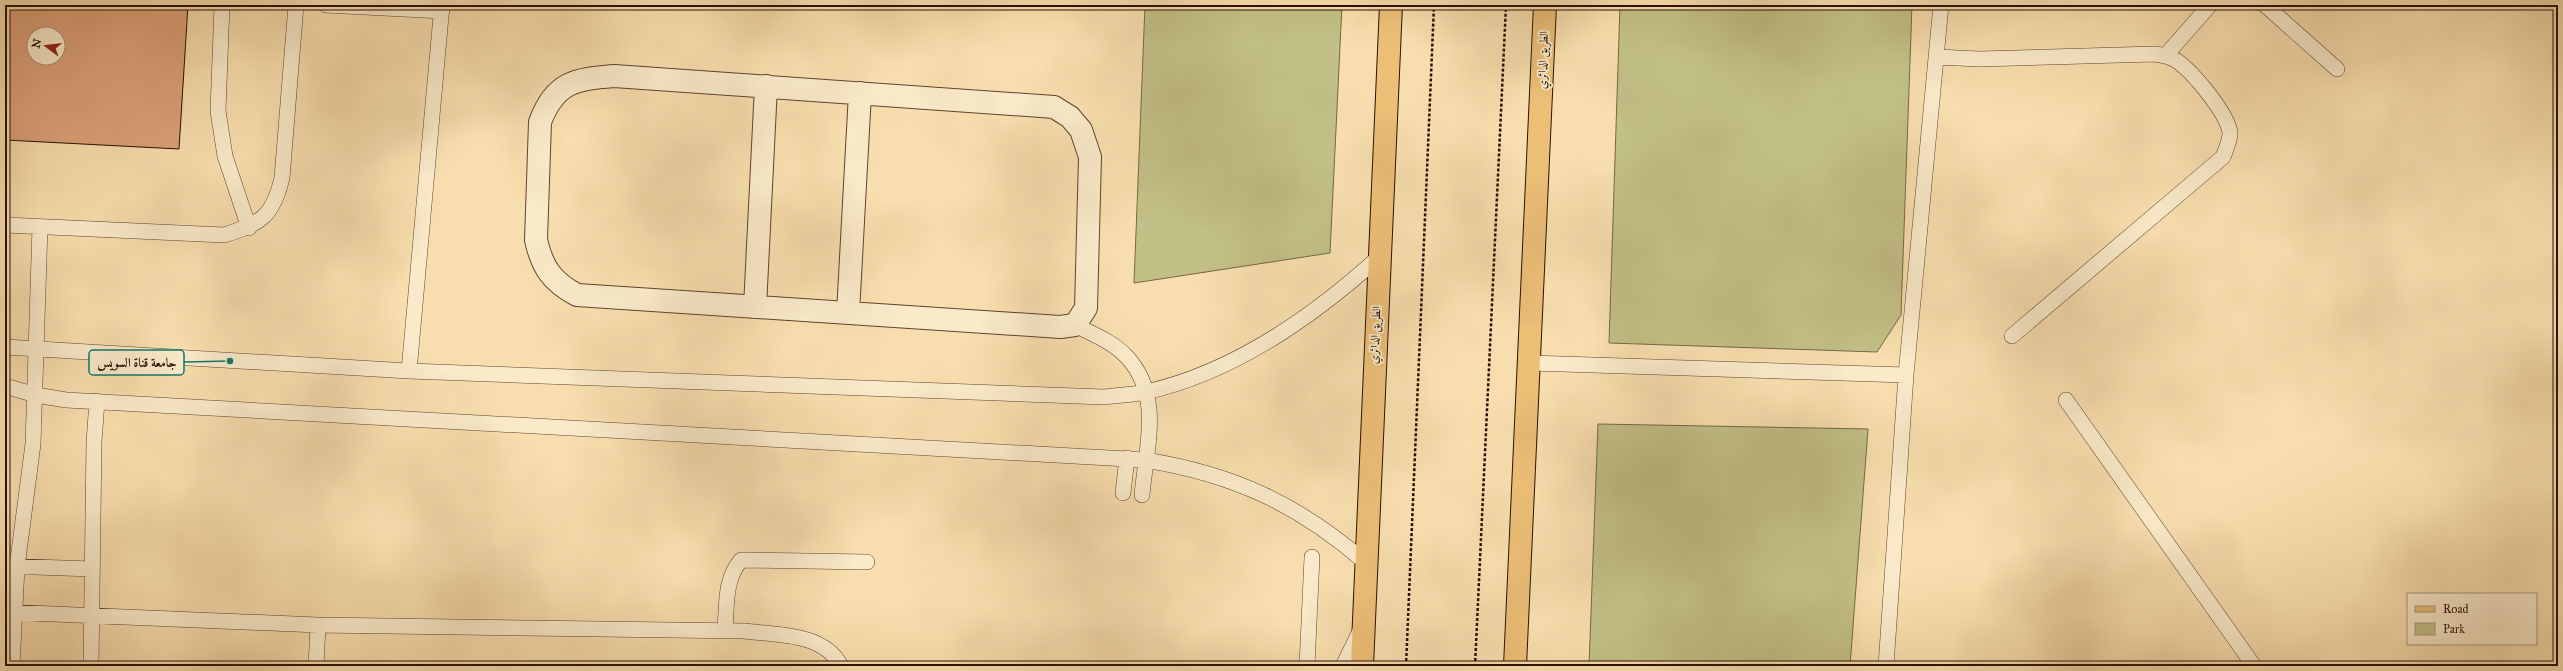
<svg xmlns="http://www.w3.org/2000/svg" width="2563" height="671" viewBox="0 0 2563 671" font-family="'IM FELL Great Primer',Amiri,serif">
  <rect width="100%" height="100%" fill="#f8deae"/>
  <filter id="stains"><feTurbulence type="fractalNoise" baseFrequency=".005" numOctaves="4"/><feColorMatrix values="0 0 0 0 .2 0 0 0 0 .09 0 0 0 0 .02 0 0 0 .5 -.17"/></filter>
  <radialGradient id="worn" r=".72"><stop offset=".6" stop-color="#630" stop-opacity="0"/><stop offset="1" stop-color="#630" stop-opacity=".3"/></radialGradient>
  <path fill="#c2c086" stroke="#756845" d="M 1145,5 L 1342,5 L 1330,253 L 1134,283 Z
    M 1620,5 L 1912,5 L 1901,315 L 1877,352 L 1609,343 Z
    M 1598,424 L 1868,429 L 1850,666 L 1589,666 Z"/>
  <path fill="#dca178" stroke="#281004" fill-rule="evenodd" d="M 5,5 L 188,5 L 179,149 L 5,140 ZM 34,34 L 58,34 L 58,58 L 34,58 Z"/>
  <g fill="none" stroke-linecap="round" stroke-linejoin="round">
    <g stroke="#5c442e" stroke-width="16">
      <path id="lane" d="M 222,5 L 218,111 L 225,156 L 249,228
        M 326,5 L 442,11
        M 2265,5 L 2337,69
        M 2166,55 L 2210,5
        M 1937,57 L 1979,59 L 2154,54 C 2162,55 2170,56 2177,61 C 2193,72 2228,114 2230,133 C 2230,141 2226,149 2223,157 L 2012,336
        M 5,225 L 224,235 C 261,224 273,216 282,178 L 296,5
        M 1075,325 C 1093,334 1113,342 1127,357 C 1163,396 1146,448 1142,495
        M 5,347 L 409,371 L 1104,397 C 1118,395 1133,395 1146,392 C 1235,372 1313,317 1379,257
        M 1530,363 L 1906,375
        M 409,371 L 442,5
        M 5,386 L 36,395 L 66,400 L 1145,460 C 1233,474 1298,504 1365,562
        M 2066,400 L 2254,666
        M 1123,493 L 1127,458
        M 5,566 L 92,569
        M 5,612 L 318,625 L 744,631 C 778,635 824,633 841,666
        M 725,631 C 727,606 724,580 741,560 L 867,562
        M 12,666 L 17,567 L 33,444 L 40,227
        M 91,666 L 94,442 L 97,401
        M 316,666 L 318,625
        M 1307,666 L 1312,557
        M 1343,666 L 1361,629
        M 1886,666 L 1906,375 L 1941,5"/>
    </g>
    <g stroke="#5c442e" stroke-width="24">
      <path id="street" d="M 614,76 L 1054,107 L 1070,117 L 1081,130 L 1090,157 L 1086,308 L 1075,325 L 1060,327 L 577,295 C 552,282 542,267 536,240 L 540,122 C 555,82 575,79 614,76 Z
        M 755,307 L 766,86
        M 848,313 L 860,93"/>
    </g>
    <g stroke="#281004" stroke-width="24">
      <path id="primary" d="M 1362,666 L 1391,5
        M 1515,666 L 1545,5"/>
    </g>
    <path stroke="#281004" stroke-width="2.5" stroke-dasharray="3 2" stroke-linecap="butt" d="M 1406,666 L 1434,5
      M 1475,666 L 1506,5"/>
    <use href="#lane" stroke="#faeaca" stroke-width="15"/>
    <use href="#street" stroke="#faeaca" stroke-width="22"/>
    <use href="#primary" stroke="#ecbf77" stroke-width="22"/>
  </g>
  <g text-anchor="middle" stroke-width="3.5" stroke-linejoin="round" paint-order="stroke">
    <g font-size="12" fill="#281004" stroke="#faeaca">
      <text transform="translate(1543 60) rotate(-88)" y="4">الطريق الدائري</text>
      <text transform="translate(1375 335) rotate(-87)" y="4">الطريق الدائري</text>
    </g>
  </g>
  <path fill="none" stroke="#0f766e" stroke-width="1.5" d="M230 361L184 362"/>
  <circle fill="#0f766e" stroke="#faeaca" stroke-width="1.5" cx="230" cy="361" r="4"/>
  <rect fill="#faeaca" stroke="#0f766e" stroke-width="1.5" x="89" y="350" width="95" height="25" rx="4"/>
  <g font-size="13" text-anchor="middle" font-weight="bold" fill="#281004">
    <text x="137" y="367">جامعة قناة السويس</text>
  </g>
  <rect width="2563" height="671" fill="none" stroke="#f8deae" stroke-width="20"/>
  <rect x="6" y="6" width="2551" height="659" fill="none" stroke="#281004" stroke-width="2"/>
  <rect x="10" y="10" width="2543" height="651" fill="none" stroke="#281004"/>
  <rect x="2407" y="593" width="130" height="52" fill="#faeaca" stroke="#a6937b"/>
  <rect x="2415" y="606" width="20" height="6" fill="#ecbf77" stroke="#a6937b"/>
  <text x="2443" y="613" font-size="12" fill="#281004">Road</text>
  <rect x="2415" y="623" width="20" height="12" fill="#c2c086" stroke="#a6937b"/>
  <text x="2443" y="633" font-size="12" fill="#281004">Park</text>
  <g transform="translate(46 46) rotate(285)"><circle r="19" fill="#faeaca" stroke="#a6937b"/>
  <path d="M0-3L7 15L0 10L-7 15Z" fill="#8f2418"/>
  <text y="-6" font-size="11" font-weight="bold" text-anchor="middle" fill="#281004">N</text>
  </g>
  <rect width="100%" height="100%" filter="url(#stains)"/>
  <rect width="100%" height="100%" fill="url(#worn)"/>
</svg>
